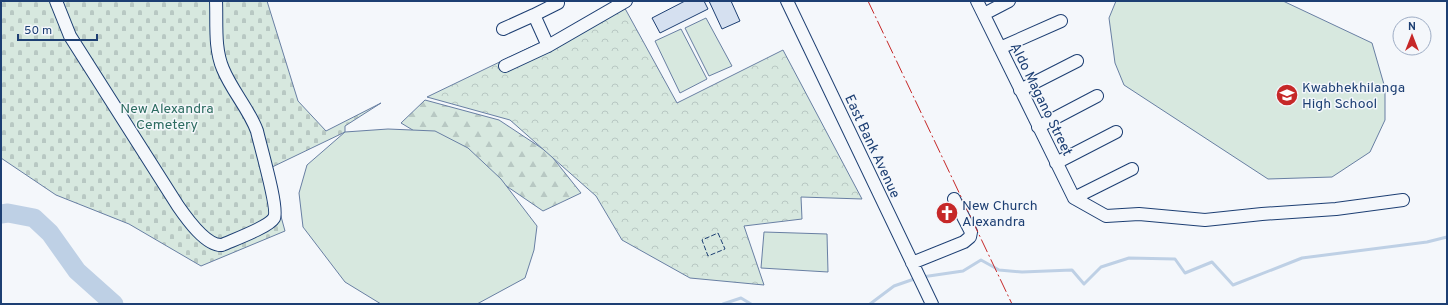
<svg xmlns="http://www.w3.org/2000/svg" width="1448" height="305" viewBox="0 0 1448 305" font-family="Overpass,sans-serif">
  <defs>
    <pattern id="forest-firs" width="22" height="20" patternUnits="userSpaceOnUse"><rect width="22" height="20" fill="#d7e8df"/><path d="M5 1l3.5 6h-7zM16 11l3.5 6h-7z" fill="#b8c8c3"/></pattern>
    <pattern id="cemetery-stones" width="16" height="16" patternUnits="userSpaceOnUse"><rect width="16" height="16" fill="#d7e8df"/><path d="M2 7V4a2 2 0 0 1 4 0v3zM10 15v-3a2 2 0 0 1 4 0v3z" fill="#b8c8c3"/></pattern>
    <pattern id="park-crowns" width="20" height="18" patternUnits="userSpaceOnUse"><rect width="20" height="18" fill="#d7e8df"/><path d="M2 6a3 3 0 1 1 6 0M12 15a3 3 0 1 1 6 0" fill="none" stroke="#b8c8c3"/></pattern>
  </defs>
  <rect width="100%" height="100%" fill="#f4f7fb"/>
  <path fill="url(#forest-firs)" stroke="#687fa3" d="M 425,100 L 499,120 L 549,153 L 581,193 L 543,211 L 477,166 L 436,144 L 401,123 Z"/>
  <path fill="url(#cemetery-stones)" stroke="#687fa3" d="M 1,1 L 267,1 L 298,101 L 326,131 L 381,103 L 345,126 L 345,132 L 268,169 L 285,231 L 201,266 L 129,224 L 56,195 L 1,158 Z"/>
  <path fill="url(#park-crowns)" stroke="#687fa3" d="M 622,3 L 677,103 L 783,50 L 862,199 L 801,197 L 802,219 L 744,226 L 764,285 L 690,278 L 622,240 L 596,196 L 510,120 L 427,97 Z"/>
  <path fill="#d7e8df" stroke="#687fa3" d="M 1116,1 L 1283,1 L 1372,43 L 1385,88 L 1385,120 L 1370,152 L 1332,177 L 1268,179 L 1124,85 L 1115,63 L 1109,18 Z
    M 706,18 L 732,66 L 709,76 L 685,28 Z
    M 681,29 L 707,79 L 680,93 L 655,41 Z
    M 388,129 L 435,131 L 468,148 L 501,179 L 537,226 L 534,250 L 525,278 L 477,304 L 381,304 L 345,282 L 303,227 L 299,193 L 307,165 L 345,132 Z
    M 764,232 L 827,234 L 828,272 L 761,268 Z"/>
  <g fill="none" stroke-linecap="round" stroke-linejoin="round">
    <path stroke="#bed0e5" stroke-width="3" d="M 922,277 L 963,271 L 981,260 L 999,270 L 1022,272 L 1072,270 L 1084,284 L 1101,267 L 1129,258 L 1175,259 L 1185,273 L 1212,262 L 1233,285 L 1302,258 L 1427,242 L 1447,237
      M 723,304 L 741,298 L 751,304
      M 870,304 L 894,286 L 917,278"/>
    <path stroke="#bed0e5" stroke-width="19" d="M 1,214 L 8,213 L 34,218 L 50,233 L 77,271 L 114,304"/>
  </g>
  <path fill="#d5e0f0" stroke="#1d3f73" d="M 685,1 L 704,1 L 708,9 L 660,33 L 652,18 Z
    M 709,1 L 731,1 L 740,21 L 722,29 Z"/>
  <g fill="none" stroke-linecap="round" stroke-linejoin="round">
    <g stroke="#1d3f73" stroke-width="14">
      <path id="minor" d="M 56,1 L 70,36 L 178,206 C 187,219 206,246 222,245 C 233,240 269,227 274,218 C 279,209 260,145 257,131 C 249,109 232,91 223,69 C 214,48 217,23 216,1
        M 787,1 L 932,304
        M 977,1 L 1074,198 L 1106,216 L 1139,214 L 1205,220 L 1262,214 L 1336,209 L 1403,200
        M 984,14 L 1009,1
        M 503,29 L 534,15
        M 548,46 L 534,15 L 558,3
        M 1000,48 L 1061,21
        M 505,66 L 548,46 L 626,1
        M 1020,90 L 1077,61
        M 1038,127 L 1097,96
        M 1056,163 L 1116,132
        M 1074,198 L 1132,169
        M 912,263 L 964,242 L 970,237 L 971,232 L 954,199"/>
    </g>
    <use href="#minor" stroke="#f4f7fb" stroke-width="12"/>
    <path stroke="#1d3f73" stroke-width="1" stroke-dasharray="5 2" stroke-linecap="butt" d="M 718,233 L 725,249 L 708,256 L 702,240 Z"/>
    <path stroke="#c62828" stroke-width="1" stroke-dasharray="14 3 2 3" stroke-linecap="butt" d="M 868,1 L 1012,304"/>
  </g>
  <defs>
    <g id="school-disc" transform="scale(1.15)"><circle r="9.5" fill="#c62828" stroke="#f4f7fb"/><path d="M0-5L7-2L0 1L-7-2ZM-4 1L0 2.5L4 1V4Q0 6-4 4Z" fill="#fff"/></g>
    <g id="church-disc" transform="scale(1.15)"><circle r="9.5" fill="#c62828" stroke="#f4f7fb"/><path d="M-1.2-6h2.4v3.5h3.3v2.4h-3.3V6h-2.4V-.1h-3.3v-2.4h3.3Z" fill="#fff"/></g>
  </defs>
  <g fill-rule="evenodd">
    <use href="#school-disc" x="1287" y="95"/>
    <use href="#church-disc" x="947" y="213"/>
  </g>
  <g text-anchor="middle" stroke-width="3" stroke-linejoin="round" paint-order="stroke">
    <g font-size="14" fill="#1d3f73" stroke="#f4f7fb" text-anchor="start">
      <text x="1302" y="92">Kwabhekhilanga<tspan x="1302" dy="16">High School</tspan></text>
      <text x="962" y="210">New Church<tspan x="962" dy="16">Alexandra</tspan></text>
    </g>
    <g font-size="14" fill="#1d3f73" stroke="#f4f7fb">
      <text transform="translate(1042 99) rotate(64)" y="5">Aldo Magano Street</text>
      <text transform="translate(873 146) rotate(65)" y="5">East Bank Avenue</text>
    </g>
    <g font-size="14" fill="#2c6c60" stroke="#f4f7fb">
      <text x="167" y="113">New Alexandra<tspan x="167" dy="16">Cemetery</tspan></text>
    </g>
  </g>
  <rect width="1448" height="305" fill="none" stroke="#1d3f73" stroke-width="4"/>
  <g transform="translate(1412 36)"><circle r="19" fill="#f4f7fb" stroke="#9eadc5"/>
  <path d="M0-3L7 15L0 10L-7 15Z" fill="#c62828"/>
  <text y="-6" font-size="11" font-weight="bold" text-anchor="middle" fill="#1d3f73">N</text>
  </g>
  <path d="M18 34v6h79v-6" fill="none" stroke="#1d3f73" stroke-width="2"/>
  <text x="24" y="34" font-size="12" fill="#1d3f73" stroke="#f4f7fb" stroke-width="3" paint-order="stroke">50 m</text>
</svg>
